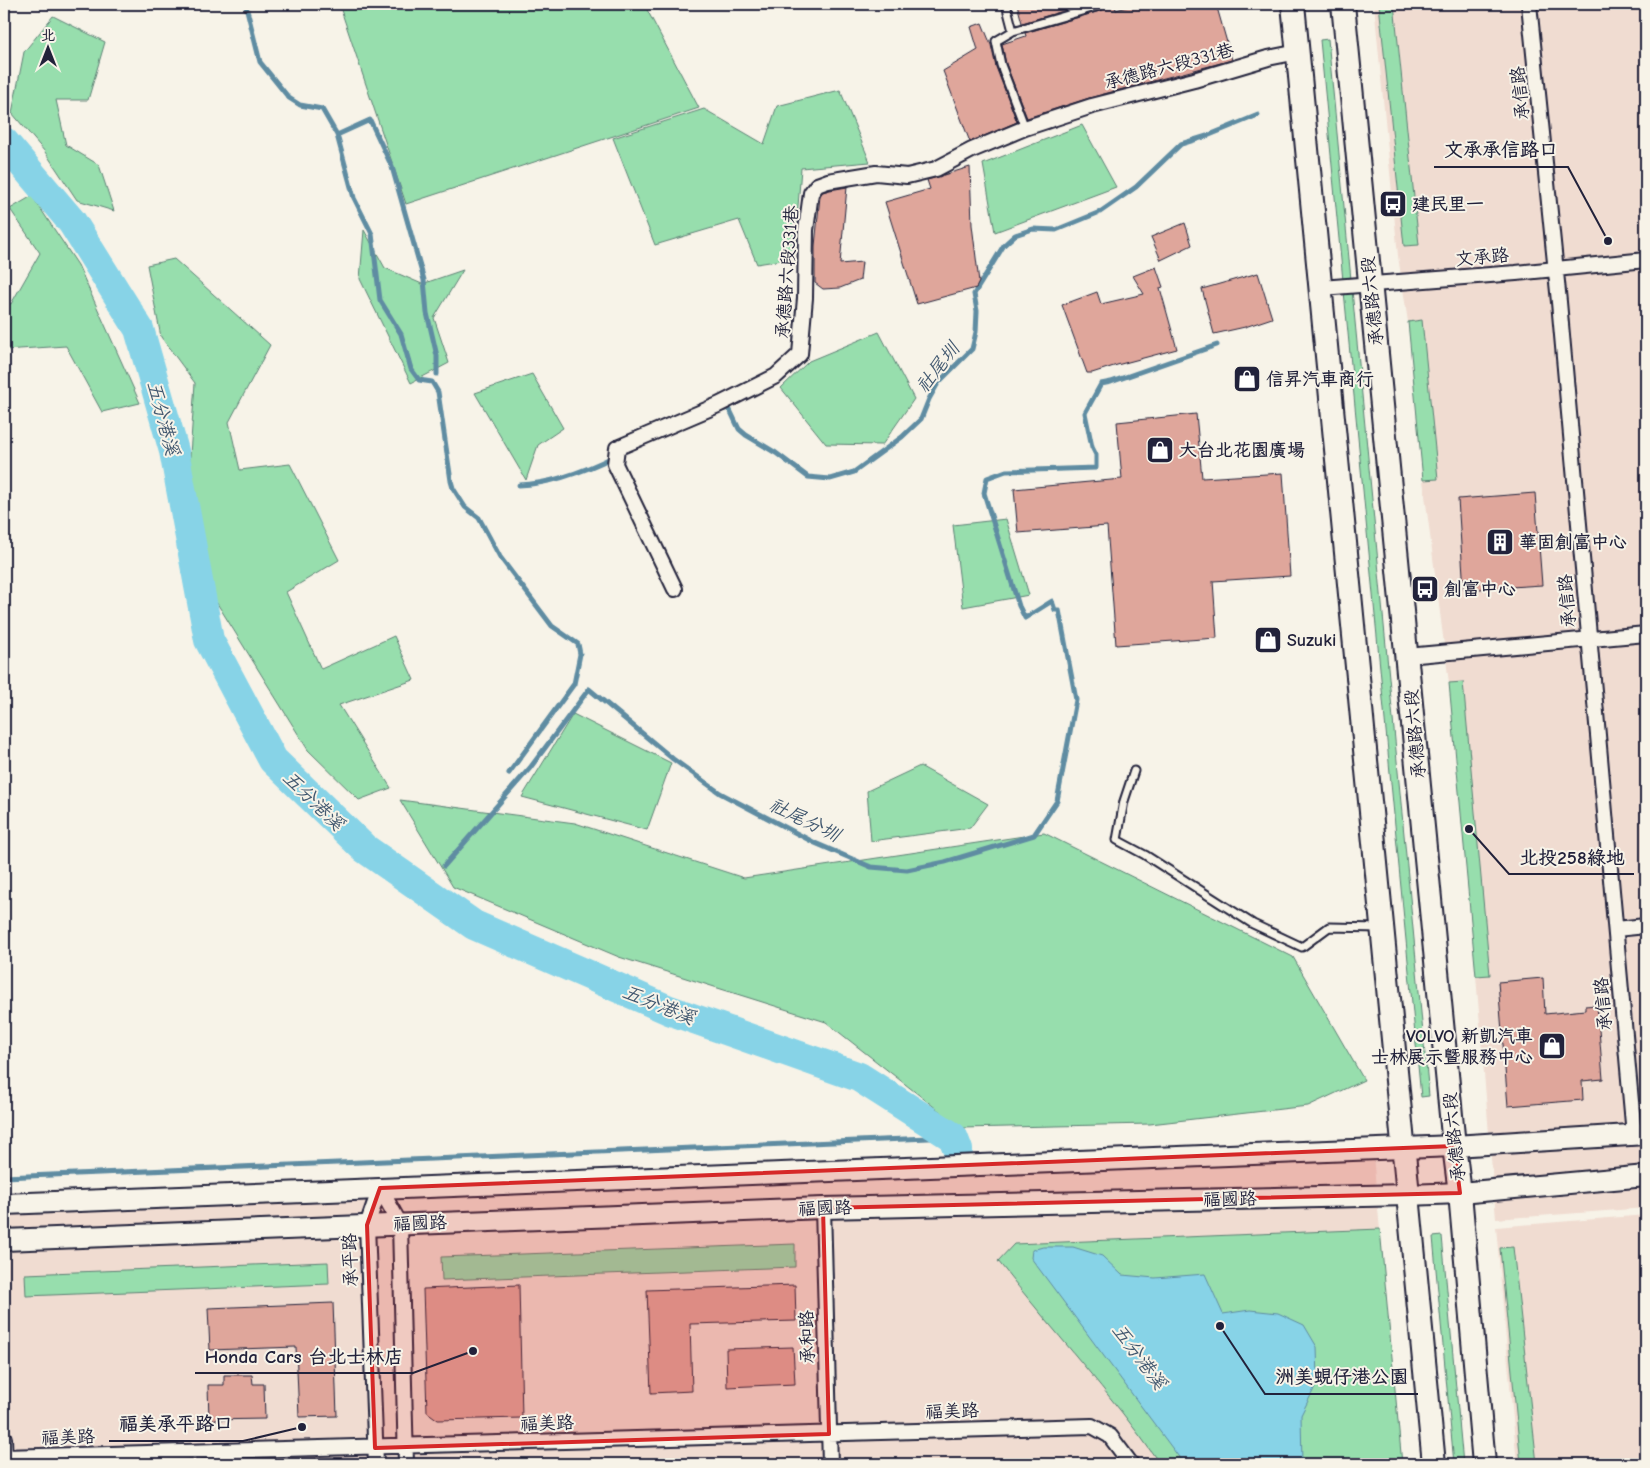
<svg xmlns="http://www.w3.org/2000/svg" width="1650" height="1468" viewBox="0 0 1650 1468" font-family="'Comic Neue','LXGW WenKai TC',sans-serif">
  <rect width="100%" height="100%" fill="#f7f3e8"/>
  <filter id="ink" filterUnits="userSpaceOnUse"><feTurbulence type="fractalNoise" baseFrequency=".02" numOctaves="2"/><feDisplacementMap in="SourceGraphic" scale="10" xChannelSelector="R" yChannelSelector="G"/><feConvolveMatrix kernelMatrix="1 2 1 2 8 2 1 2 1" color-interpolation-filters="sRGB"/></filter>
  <g filter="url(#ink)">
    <path fill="#f0dcd1" d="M 1374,4 L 1646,4 L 1646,1208 L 1496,1219 L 1476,976 L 1449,683 L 1423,480 L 1408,322 L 1398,256 Z
      M 1372,1145 L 1402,1464 L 4,1464 L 4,1201 Z
      M 1646,1215 L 1646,1464 L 1517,1464 L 1496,1227 Z"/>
    <path fill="#97dead" stroke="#5c8074" d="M 339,4 L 644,4 L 699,108 L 406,204 Z
      M 1379,4 L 1394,4 L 1419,245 L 1404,246 Z
      M 53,16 L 105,42 L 88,100 L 56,100 L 66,145 L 99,165 L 114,211 L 77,200 L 45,152 L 12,113 L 24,52 Z
      M 1328,39 L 1429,1096 L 1421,1097 L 1320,40 Z
      M 840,90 L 870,162 L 801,168 L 794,258 L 757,264 L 739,220 L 655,245 L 613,138 L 704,109 L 764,144 L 777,106 Z
      M 1082,125 L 1116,187 L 995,232 L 983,164 Z
      M 32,196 L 78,265 L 140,403 L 102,412 L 66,346 L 4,350 L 4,302 L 11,304 L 40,253 L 10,209 Z
      M 364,230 L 385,268 L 422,284 L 463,270 L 434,318 L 449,363 L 411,383 L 360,279 Z
      M 174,259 L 270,345 L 229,422 L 240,470 L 290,464 L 339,560 L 286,592 L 321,669 L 394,636 L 414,680 L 339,705 L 391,788 L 359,800 L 308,750 L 215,600 L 188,484 L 195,383 L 161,337 L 147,265 Z
      M 1422,320 L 1438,479 L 1423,480 L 1408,322 Z
      M 879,332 L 914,399 L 882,445 L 826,444 L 781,388 L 809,361 Z
      M 532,374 L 563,428 L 538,445 L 526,480 L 475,393 Z
      M 1006,519 L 1029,595 L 963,607 L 953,525 Z
      M 1463,682 L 1490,975 L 1476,976 L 1449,683 Z
      M 573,714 L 671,763 L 647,830 L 522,797 Z
      M 920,766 L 988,804 L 970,828 L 871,841 L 867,791 Z
      M 400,800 L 575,823 L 744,878 L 1044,833 L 1293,957 L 1364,1080 L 1308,1106 L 1150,1124 L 961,1128 L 826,1022 L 619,957 L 453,887 Z
      M 1380,1229 L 1402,1464 L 1160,1464 C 1111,1393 1051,1329 998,1261 L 1014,1244 Z
      M 1442,1236 L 1463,1464 L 1454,1464 L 1433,1237 Z
      M 795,1244 L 795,1267 L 442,1280 L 441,1257 Z
      M 1513,1247 L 1537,1464 L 1521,1464 L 1500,1248 Z
      M 328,1262 L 329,1284 L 26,1296 L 25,1274 Z"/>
    <path fill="#87d3e7" stroke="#5f8ca2" d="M 1043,1247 L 1073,1247 L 1102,1256 L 1122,1275 L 1155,1278 L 1205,1274 L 1223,1314 L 1250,1310 L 1278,1313 L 1304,1325 L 1317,1347 L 1318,1381 L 1301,1415 L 1302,1464 L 1184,1464 L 1031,1258 L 1032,1250 Z"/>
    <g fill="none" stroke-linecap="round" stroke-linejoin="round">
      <path stroke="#5f8ca2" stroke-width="5" d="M 246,6 L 260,62 L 289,98 L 300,105 L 322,109 L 337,135 L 354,198 L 372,234 L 380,300 L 401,334 L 411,369 L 419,380 L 432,382 L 438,392 L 451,481 L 453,488 L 465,507 L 479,518 L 500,557 L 552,626 L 578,644 L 580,654 L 574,684 L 509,773
        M 337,135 L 370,120 L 392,167 L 424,280 L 427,313 L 437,356 L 437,374
        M 721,410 L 729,408 L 739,429 L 746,435 L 776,453 L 808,477 L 830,479 L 854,472 L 902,437 L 921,419 L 929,399 L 938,383 L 972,349 L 976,332 L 977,311 L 974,294 L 1004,245 L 1015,235 L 1033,229 L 1056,230 L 1100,212 L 1136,187 L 1181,144 L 1207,136 L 1258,115
        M 519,485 C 552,484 585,471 615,456
        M 444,866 L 530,768 L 589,689 L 673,759 L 720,793 L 815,843 L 871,867 L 907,870 L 945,862 L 1034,835 L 1057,801 L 1076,700 L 1059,610 L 1055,610 L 1052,601 L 1025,618 L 1019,606 L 984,493 L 987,478 L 1006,471 L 1096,468 L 1096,455 L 1092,447 L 1085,413 L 1101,384 L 1111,382 L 1217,345
        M 4,1177 L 953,1137"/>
      <path stroke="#87d3e7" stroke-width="30" d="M 4,142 L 72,222 L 139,329 L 174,451 L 209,640 L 273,760 L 364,848 L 474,925 L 669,1010 L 859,1077 L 953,1137 L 958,1150"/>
    </g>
    <path fill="#dfa69b" stroke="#22223b" d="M 1017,4 L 1088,4 L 1022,23 Z
      M 1104,4 L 1115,4 L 1116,10 L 1137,4 L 1216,4 L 1232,60 L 1089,98 L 1027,118 L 1006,64 L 1002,44 L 1026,36 L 1025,33 L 1100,11 L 1104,8 Z
      M 982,23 L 991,45 L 996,67 L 1017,122 L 970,142 L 943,71 L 978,50 L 971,27 Z
      M 970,167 L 972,225 L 979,282 L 976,288 L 917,304 L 885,202 L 930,189 L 927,180 Z
      M 847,187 L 840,264 L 862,262 L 860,280 L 840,288 L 823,289 L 815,283 L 815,246 L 820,196 L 822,192 L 830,190 Z
      M 1185,223 L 1192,245 L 1161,260 L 1151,237 Z
      M 1156,267 L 1163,287 L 1160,288 L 1177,349 L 1117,365 L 1092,373 L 1087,373 L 1062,305 L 1097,292 L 1101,304 L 1144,294 L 1133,276 Z
      M 1258,273 L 1272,318 L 1245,327 L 1214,334 L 1202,289 Z
      M 1196,414 L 1202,478 L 1283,473 L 1290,576 L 1213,581 L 1217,638 L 1116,645 L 1107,526 L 1018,533 L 1014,489 L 1122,479 L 1117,422 Z
      M 1535,493 L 1542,585 L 1464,590 L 1458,499 Z
      M 1543,978 L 1545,1014 L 1585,1010 L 1585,1006 L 1597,1005 L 1603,1079 L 1582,1081 L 1583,1100 L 1508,1106 L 1498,982 Z
      M 519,1285 L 522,1418 L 438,1420 L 427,1412 L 423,1289 Z
      M 795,1285 L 796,1321 L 690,1324 L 692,1391 L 651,1393 L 647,1290 Z
      M 333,1303 L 337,1416 L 299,1417 L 296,1347 L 210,1350 L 208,1308 Z
      M 793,1347 L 795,1384 L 727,1387 L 726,1349 Z
      M 224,1375 L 252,1375 L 253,1384 L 264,1384 L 265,1419 L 209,1420 L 208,1385 L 224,1385 Z"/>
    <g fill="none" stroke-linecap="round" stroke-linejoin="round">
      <g stroke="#22223b" stroke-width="11">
        <path id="lane" d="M 1006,4 L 1013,31
          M 1025,128 L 1001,65 L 996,41 L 1013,31 L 1099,6
          M 1134,771 L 1124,801 L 1117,840 L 1145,855 L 1253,924 L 1302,947 L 1329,927 L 1380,928"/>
      </g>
      <g stroke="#22223b" stroke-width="18">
        <path id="street" d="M 1529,4 L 1559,302 L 1634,1135
          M 1321,288 L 1516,273 L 1646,260
          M 675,589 L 615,464 L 617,448 L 718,405 L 776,376 L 800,354 L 805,298 L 806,230 L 811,193 L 817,185 L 828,181 L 876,173 L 907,176 L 936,169 L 972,150 L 1025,128 L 1092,106 L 1194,80 L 1268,58 L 1298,52
          M 1407,656 L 1646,634
          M 1616,929 L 1646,926
          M 380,1188 L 400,1224 L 406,1464
          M 823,1208 L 830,1464
          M 4,1438 L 5,1464
          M 4,1457 L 1092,1426 L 1110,1436 L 1131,1464
          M 376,1464 L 367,1225 L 380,1188"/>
      </g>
      <g stroke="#22223b" stroke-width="24">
        <path id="secondary" d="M 4,1204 L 1454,1146 L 1646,1134
          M 4,1240 L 823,1208 L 1408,1195 L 1460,1193 L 1646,1176"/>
      </g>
      <g stroke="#22223b" stroke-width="26">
        <path id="primary" d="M 1293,4 L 1434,1464
          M 1343,4 L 1454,1146 L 1460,1193 L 1484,1464"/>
      </g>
      <use href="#lane" stroke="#f7f3e8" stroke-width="7"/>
      <use href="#street" stroke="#f7f3e8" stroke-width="14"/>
      <use href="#secondary" stroke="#f7f3e8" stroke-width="20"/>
      <use href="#primary" stroke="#f7f3e8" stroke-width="22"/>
    </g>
  </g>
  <path fill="#d62828" fill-opacity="0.2" stroke="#d62828" stroke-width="4" stroke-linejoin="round" d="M 1454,1146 L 1460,1193 L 823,1208 L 829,1434 L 375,1448 L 367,1225 L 380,1188 Z"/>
  <defs>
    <g id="bus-square" transform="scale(1.4375)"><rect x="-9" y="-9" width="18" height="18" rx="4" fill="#22223b" stroke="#f7f3e8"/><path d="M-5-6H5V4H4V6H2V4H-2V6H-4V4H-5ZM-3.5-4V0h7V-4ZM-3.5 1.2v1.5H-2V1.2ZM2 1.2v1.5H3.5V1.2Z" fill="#fff"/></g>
    <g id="shop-square" transform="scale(1.4375)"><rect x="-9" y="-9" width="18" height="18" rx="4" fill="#22223b" stroke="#f7f3e8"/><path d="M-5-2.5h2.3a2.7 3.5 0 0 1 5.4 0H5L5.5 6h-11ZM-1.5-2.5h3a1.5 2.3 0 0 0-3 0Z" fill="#fff"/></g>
    <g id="building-square" transform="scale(1.4375)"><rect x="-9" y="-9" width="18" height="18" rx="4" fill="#22223b" stroke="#f7f3e8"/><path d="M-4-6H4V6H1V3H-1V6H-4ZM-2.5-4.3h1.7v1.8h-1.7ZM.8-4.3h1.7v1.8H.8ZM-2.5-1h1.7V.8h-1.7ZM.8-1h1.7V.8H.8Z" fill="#fff"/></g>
  </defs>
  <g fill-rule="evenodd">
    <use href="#bus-square" x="1393" y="204"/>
    <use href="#shop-square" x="1247" y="379"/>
    <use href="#shop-square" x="1160" y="450"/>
    <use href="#building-square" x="1500" y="542"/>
    <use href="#bus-square" x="1425" y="589"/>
    <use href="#shop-square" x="1268" y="640"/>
    <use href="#shop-square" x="1552" y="1046"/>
  </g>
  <g text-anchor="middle" stroke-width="4" stroke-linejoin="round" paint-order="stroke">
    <g font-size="18" fill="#22223b" stroke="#f7f3e8">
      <text transform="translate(1169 66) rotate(-15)" y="6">承德路六段331巷</text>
      <text transform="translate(1520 93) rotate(-96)" y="6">承信路</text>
      <text transform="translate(1482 257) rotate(-5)" y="6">文承路</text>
      <text transform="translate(787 272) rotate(-86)" y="6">承德路六段331巷</text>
      <text transform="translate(1372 301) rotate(-96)" y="6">承德路六段</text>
      <text transform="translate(1567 601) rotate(-95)" y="6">承信路</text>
      <text transform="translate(1415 734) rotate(-95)" y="6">承德路六段</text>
      <text transform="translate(1603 1004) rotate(-95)" y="6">承信路</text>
      <text transform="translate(1454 1137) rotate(-96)" y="6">承德路六段</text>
      <text transform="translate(1230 1199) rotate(-1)" y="6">福國路</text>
      <text transform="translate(825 1208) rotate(-2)" y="6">福國路</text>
      <text transform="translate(420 1223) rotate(-2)" y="6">福國路</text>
      <text transform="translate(350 1260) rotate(-92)" y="6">承平路</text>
      <text transform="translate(807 1337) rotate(-92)" y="6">承和路</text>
      <text transform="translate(952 1411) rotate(-2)" y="6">福美路</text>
      <text transform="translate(547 1423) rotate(-2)" y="6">福美路</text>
      <text transform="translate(68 1437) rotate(-2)" y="6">福美路</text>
    </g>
    <g font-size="18" font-weight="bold" fill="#22223b" stroke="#f7f3e8" text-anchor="start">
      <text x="1412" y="210">建民里一</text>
      <text x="1266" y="385">信昇汽車商行</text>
      <text x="1179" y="456">大台北花園廣場</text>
      <text x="1519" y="548">華固創富中心</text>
      <text x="1444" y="595">創富中心</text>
      <text x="1287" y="646">Suzuki</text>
      <text x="1533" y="1042" text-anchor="end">VOLVO 新凱汽車<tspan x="1533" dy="21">士林展示暨服務中心</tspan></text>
    </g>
    <g font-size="19" font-style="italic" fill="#40576f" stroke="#f7f3e8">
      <text transform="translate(937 367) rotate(-52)" y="7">社尾圳</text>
      <text transform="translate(164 418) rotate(75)" y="7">五分港溪</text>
      <text transform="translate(314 800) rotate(44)" y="7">五分港溪</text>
      <text transform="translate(805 819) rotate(26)" y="7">社尾分圳</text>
      <text transform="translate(659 1004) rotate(22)" y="7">五分港溪</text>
      <text transform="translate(1140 1356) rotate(53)" y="7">五分港溪</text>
    </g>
  </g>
  <path fill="none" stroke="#22223b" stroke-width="2" d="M1608 241L1568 167H1434M1469 829L1509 874H1634M473 1351L413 1373H195M1220 1326L1265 1394H1418M302 1427L243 1441H109"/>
  <g fill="#22223b" stroke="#f7f3e8" stroke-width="2">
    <circle cx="1608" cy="241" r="5"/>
    <circle cx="1469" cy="829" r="5"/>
    <circle cx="473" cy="1351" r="5"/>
    <circle cx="1220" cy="1326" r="5"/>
    <circle cx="302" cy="1427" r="5"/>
  </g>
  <g font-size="19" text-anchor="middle" font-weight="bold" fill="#22223b" stroke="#f7f3e8" stroke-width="4" stroke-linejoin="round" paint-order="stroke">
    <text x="1501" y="156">文承承信路口</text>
    <text x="1572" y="864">北投258綠地</text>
    <text x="304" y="1363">Honda Cars 台北士林店</text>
    <text x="1342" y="1383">洲美蜆仔港公園</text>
    <text x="176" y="1430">福美承平路口</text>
  </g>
  <rect width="1650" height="1468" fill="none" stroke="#f7f3e8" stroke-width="20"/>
  <rect x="10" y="10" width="1630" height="1448" fill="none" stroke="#22223b" stroke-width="2" filter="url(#ink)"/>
  <g transform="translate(48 48)" stroke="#f7f3e8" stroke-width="4" paint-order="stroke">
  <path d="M0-4L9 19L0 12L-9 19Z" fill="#22223b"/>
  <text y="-8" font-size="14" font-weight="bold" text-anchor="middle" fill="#22223b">北</text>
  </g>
</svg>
